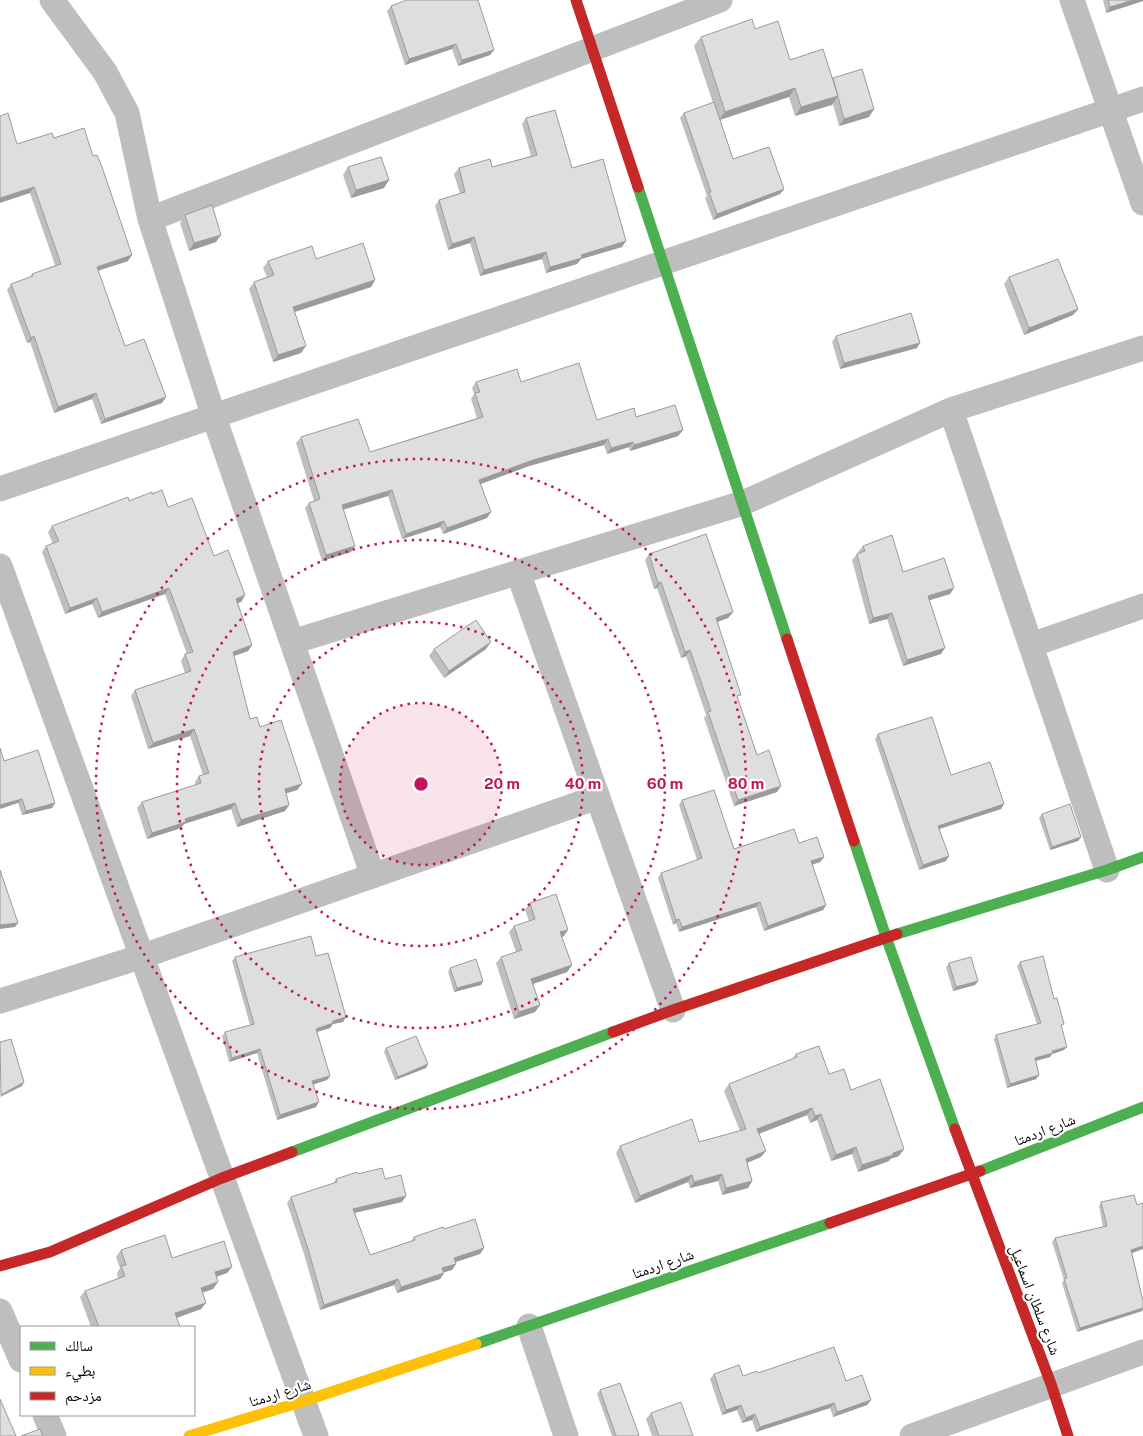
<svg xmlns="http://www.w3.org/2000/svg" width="1143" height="1436" viewBox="0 0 1143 1436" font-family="'Public Sans','Noto Naskh Arabic',sans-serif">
  <rect width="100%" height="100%" fill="#fff"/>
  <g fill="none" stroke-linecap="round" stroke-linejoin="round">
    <path stroke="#bebebe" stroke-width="25" d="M 52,0 L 105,72 L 127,113 L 150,219 L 214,417 L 373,876
      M 1072,0 L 1143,203
      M 150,219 L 720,0
      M 951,410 L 1107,870
      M 0,489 L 1143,99
      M 0,566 L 316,1436
      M 518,572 L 673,1010
      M 292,642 L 743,503 L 951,410 L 1143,348
      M 1031,645 L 1143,606
      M 0,1001 L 143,956 L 598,797
      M 0,1311 L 21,1360
      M 529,1326 L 566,1436
      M 45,1415 L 54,1436
      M 912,1436 L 1143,1352"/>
    <path stroke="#4caf50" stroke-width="11" d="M 638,187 L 787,639
      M 854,841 L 886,937 L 955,1129
      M 897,934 L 1107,870 L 1143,857
      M 292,1152 L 613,1032
      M 980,1171 L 1143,1107
      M 476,1344 L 830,1223"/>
    <path stroke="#ffc107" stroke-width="11" d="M 189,1436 L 304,1401 L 476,1344"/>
    <path stroke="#c62828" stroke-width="11" d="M 576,0 L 638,187
      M 787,639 L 854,841
      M 613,1032 L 673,1010 L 897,934
      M 955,1129 L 1051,1384 L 1068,1436
      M 830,1223 L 980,1171
      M 0,1266 L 50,1252 L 222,1178 L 292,1152"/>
  </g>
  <path fill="#bfbfbf" d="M 1103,0 L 1143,0 L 1143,1 L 1106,13 Z
    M 391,6 L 490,55 L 458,66 L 452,49 L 405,65 L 387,11 Z
    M 755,29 L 790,60 L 833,78 L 869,117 L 839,126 L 833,104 L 795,116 L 789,97 L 720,120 L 733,159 L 784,189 L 780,194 L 713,220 L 705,198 L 707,196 L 680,118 L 684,113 L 713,103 L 694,46 L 701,37 Z
    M 526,118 L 572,168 L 622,247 L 581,259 L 577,264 L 546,273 L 542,259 L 480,276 L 470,243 L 448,250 L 435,206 L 439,200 L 460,194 L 454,174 L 459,168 L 492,167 L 531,156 L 522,124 Z
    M 54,138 L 128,261 L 98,271 L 125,346 L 162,403 L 101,424 L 92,399 L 54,413 L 30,342 L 27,343 L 7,290 L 11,284 L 30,277 L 32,274 L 55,265 L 30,193 L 17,144 Z
    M 348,167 L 384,188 L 351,198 L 343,175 Z
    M 185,215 L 216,242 L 189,251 L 180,223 Z
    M 316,259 L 375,280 L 371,287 L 295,312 L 301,353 L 273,362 L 249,289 L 254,282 L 267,277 L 263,268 L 268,261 Z
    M 1009,277 L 1078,309 L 1073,315 L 1024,335 L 1004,284 Z
    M 836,336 L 917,348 L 840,369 L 832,342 Z
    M 476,382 L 521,382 L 597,420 L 636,417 L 683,430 L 678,436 L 630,451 L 629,447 L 607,454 L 604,445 L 529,466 L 481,484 L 487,518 L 443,534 L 440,527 L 402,539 L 388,496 L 343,510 L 351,552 L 322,561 L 305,508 L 309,503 L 314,501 L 296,443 L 301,437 L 370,452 L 477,418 L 471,399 L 474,394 L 472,388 Z
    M 152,494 L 168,507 L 214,556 L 245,595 L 241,602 L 238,603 L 252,645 L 248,651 L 234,656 L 250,719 L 260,727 L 302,784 L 297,790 L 286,793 L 289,805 L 285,811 L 237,827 L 231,809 L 184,824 L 181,828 L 147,839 L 137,808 L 142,802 L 195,785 L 195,782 L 199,776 L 203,775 L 190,736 L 148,749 L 131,696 L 135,690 L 185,673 L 181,661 L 185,654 L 187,654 L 165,594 L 98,618 L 92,604 L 65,614 L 42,552 L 46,546 L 53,544 L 48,532 L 52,526 Z
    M 863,546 L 903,572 L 950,594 L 929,600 L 941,654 L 903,666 L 887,619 L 869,624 L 852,560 L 857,554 L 859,553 L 858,552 Z
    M 649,554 L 733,612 L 728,618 L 717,622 L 738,700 L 757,755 L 777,792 L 734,806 L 704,718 L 706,715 L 686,656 L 681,658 L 657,588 L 654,589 L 645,560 Z
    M 434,649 L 486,649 L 444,678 L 429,656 Z
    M 878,734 L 951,775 L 1004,804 L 1001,809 L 940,829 L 946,861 L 919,870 L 875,739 Z
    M 4,761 L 55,803 L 52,808 L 22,815 Z
    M 682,800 L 734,849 L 799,843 L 824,857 L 820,862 L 812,865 L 826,905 L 823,910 L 764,931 L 756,907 L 679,932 L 676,923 L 673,925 L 658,878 L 661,873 L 697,860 L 679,805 Z
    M 1042,814 L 1081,837 L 1078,841 L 1050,850 L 1039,818 Z
    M 530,903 L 564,936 L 562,937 L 572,965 L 567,972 L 533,984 L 540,1005 L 535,1012 L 514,1019 L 496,963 L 501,957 L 516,952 L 509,932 L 514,926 L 529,921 L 525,910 Z
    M 316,956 L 343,1022 L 333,1024 L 330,1028 L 317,1032 L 330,1076 L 327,1080 L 313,1084 L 316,1107 L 277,1120 L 257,1053 L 229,1062 L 222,1036 L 225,1032 L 250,1025 L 232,961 L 235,957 Z
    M 1020,962 L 1062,1028 L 1064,1050 L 1052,1054 L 1050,1057 L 1035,1061 L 1039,1075 L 1036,1079 L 1007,1088 L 994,1039 L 996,1035 L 1037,1024 L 1017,966 Z
    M 949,963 L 978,981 L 975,985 L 953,991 L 946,967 Z
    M 450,968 L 483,981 L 481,985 L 454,992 L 448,972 Z
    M 386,1048 L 428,1064 L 426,1068 L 395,1080 L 384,1052 Z
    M 796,1054 L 829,1074 L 851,1090 L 899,1156 L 890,1159 L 889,1161 L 858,1172 L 852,1154 L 831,1161 L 817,1120 L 810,1123 L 807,1115 L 759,1134 L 761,1157 L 747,1163 L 752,1181 L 748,1188 L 722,1195 L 718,1181 L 690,1188 L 688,1182 L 635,1203 L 616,1153 L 620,1146 L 699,1142 L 740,1131 L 724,1091 L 729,1084 L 792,1059 Z
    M 358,1174 L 385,1179 L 402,1202 L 355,1213 L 370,1255 L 411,1241 L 414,1237 L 444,1229 L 484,1248 L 480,1254 L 455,1262 L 456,1264 L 452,1270 L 444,1272 L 440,1279 L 397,1293 L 394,1285 L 320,1310 L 304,1254 L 287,1203 L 291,1197 L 333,1184 L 336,1179 Z
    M 1101,1202 L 1143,1249 L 1132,1253 L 1143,1301 L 1143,1309 L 1142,1311 L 1077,1332 L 1062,1283 L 1064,1280 L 1052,1242 L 1055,1238 L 1103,1227 L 1099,1206 Z
    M 121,1250 L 172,1258 L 227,1273 L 216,1277 L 213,1289 L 203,1292 L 201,1309 L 177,1318 L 180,1327 L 91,1327 L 80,1297 L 85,1291 L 118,1278 L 117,1273 L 120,1268 L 116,1257 Z
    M 758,1373 L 846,1381 L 871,1400 L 867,1405 L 833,1417 L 830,1408 L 756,1432 L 752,1420 L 742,1423 L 737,1410 L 722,1415 L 710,1379 L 714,1374 L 743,1376 Z
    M 600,1390 L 639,1435 L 639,1436 L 612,1436 L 597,1394 Z
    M 651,1413 L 693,1436 L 652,1436 L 646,1419 Z"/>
  <path fill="#9b9b9b" d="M 1133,0 L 1143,0 L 1143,1 L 1106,13 L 1110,7 Z
    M 456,44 L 452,49 L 405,65 L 409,59 Z
    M 494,50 L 490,55 L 458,66 L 462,60 Z
    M 795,88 L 789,97 L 719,120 L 725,112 Z
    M 838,96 L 832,105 L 795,116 L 801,107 Z
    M 874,109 L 869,117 L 839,126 L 844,119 Z
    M 389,180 L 384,188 L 351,198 L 356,190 Z
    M 34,187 L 30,193 L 0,203 L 0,198 Z
    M 784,189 L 780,194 L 713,220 L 717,214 Z
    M 221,235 L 216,242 L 189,251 L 194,243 Z
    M 474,237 L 470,243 L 448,250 L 452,244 Z
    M 626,241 L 622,247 L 581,259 L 577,264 L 546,273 L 550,267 L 581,255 Z
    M 546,252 L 542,259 L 480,276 L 484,270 Z
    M 132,255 L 128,261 L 93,272 L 97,267 Z
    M 375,280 L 371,287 L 288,314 L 293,307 Z
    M 1078,309 L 1073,315 L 1024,335 L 1029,328 Z
    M 34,336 L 30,342 L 27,343 L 31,338 Z
    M 920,343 L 917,348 L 840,369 L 844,363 Z
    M 306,346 L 301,353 L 273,362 L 278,355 Z
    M 96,393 L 92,399 L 54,413 L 58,407 Z
    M 166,397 L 162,403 L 101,424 L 105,419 Z
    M 683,430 L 678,436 L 630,451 L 634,445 Z
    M 608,439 L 604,445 L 529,466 L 475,486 L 479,480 L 533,460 Z
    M 633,442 L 629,447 L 607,454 L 611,448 Z
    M 392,490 L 388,496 L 338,511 L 342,505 Z
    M 491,512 L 487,518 L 443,534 L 447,528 Z
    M 444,521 L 440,527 L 402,539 L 406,534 Z
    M 355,546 L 351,552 L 322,561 L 326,555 Z
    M 661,582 L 657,588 L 654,589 L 658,583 Z
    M 169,588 L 165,594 L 98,618 L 102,612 Z
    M 954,588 L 950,594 L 924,602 L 928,596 Z
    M 245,595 L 241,602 L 232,605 L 236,599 Z
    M 97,598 L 92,604 L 65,614 L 70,608 Z
    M 733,612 L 728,618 L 712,624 L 716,618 Z
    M 892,613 L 887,619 L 869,624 L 873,618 Z
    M 491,642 L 486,649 L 444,678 L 449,671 Z
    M 252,645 L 248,651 L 228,658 L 233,652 Z
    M 945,648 L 941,654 L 903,666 L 907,660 Z
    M 690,650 L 686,656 L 681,658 L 685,652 Z
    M 194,729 L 190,736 L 148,749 L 153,743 Z
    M 302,784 L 297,790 L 281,795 L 285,789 Z
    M 781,786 L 777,792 L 734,806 L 738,800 Z
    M 22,799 L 18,803 L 0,809 L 0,805 Z
    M 55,803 L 52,808 L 22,815 L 26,811 Z
    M 235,803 L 231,809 L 184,824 L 181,828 L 147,839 L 152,833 L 185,819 Z
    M 1004,804 L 1001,809 L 935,830 L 938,826 Z
    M 289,805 L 285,811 L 237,827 L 241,820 Z
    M 1081,837 L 1078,841 L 1050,850 L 1052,847 Z
    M 949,856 L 946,861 L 919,870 L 923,865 Z
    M 824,857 L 820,862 L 807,866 L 811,861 Z
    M 760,902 L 756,907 L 679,932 L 682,927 Z
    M 826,905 L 823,910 L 764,931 L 768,926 Z
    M 679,919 L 676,923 L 673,925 L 676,920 Z
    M 18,923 L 15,927 L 0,929 L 0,925 Z
    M 568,930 L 564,936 L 556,939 L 560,932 Z
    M 572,965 L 567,972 L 527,986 L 531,979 Z
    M 483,981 L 481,985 L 454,992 L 457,988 Z
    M 978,981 L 975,985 L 953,991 L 956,987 Z
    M 540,1005 L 535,1012 L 514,1019 L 519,1012 Z
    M 346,1017 L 343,1022 L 333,1024 L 330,1028 L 313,1033 L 316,1029 L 333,1021 Z
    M 1067,1047 L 1064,1050 L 1052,1054 L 1050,1057 L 1032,1062 L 1035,1058 L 1052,1051 Z
    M 260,1049 L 257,1053 L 229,1062 L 232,1058 Z
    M 428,1064 L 426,1068 L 395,1080 L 398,1077 Z
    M 1039,1075 L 1036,1079 L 1007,1088 L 1010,1084 Z
    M 330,1076 L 327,1080 L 309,1086 L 312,1081 Z
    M 24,1082 L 22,1086 L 0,1097 L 1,1095 Z
    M 319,1102 L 316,1107 L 277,1120 L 280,1115 Z
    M 812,1108 L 807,1115 L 753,1136 L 757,1129 Z
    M 821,1114 L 817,1120 L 810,1123 L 815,1116 Z
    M 856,1147 L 852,1154 L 831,1161 L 836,1155 Z
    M 904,1149 L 899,1156 L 890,1159 L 889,1161 L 858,1172 L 862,1165 Z
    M 766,1151 L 761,1157 L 741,1165 L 746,1159 Z
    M 722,1174 L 718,1181 L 690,1188 L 694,1182 Z
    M 692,1175 L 688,1182 L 635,1203 L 640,1196 Z
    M 752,1181 L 748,1188 L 722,1195 L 726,1188 Z
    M 406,1196 L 402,1202 L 349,1214 L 353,1209 Z
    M 1143,1246 L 1143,1249 L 1129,1254 L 1131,1250 Z
    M 484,1248 L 480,1254 L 450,1264 L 454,1258 Z
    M 456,1264 L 452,1270 L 438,1274 L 442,1268 Z
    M 232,1267 L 227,1273 L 210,1279 L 215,1272 Z
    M 444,1273 L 440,1279 L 397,1293 L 401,1287 Z
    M 398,1279 L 394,1285 L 320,1310 L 324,1305 Z
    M 218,1282 L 213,1289 L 196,1295 L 201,1288 Z
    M 206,1303 L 201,1309 L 170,1320 L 175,1313 Z
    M 1143,1308 L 1142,1311 L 1077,1332 L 1080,1328 Z
    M 871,1400 L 867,1405 L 833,1417 L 837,1412 Z
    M 834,1403 L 830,1408 L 756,1432 L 760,1427 Z
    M 741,1405 L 737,1410 L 722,1415 L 726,1410 Z
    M 755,1414 L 752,1420 L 742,1423 L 746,1418 Z"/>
  <path fill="#dedede" stroke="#9b9b9b" d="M 407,0 L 478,0 L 494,50 L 462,60 L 456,44 L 409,59 L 391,6 Z
    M 1108,0 L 1133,0 L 1110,7 Z
    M 752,19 L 755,29 L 778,21 L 790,60 L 823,49 L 838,96 L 801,107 L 795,88 L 725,112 L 701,37 Z
    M 862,69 L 874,109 L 844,119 L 833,78 Z
    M 714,102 L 733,159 L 769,147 L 784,189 L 717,214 L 709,192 L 711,192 L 684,113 Z
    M 555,110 L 572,168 L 603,159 L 626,241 L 581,255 L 582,258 L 550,267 L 546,252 L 484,270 L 474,237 L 452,244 L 439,200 L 465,192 L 459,168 L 490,159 L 492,167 L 537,155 L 526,118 Z
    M 8,113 L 17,144 L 52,133 L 54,138 L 84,128 L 93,156 L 97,155 L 102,167 L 132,255 L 97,267 L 125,346 L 144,339 L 166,397 L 105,419 L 96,393 L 58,407 L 34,336 L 31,338 L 11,284 L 33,276 L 32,274 L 61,264 L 34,187 L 0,198 L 0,116 Z
    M 381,157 L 389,180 L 356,190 L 348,167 Z
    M 212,205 L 221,235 L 194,243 L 185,215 Z
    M 363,243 L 375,280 L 293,307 L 306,346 L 278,355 L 254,282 L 274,275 L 268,261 L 312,246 L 316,259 Z
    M 1058,259 L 1078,309 L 1029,328 L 1009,277 Z
    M 911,313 L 920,343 L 844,363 L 836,336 Z
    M 579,363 L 597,420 L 634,408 L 636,417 L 675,405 L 683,430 L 634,445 L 633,442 L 611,448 L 608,439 L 533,460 L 479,480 L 491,512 L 447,528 L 444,521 L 406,534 L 392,490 L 342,505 L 355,546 L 326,555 L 309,503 L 320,499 L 301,437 L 358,419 L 370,452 L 483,417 L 475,393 L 480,392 L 476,382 L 517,369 L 521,382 Z
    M 162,490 L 168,507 L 192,498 L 214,556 L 228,550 L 245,595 L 236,599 L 252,645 L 233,652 L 250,719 L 257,717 L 260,727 L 281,720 L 302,784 L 285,789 L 289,805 L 241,820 L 235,803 L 185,819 L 186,822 L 152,833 L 142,802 L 201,783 L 199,776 L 209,773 L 194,729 L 153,743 L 135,690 L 191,671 L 185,654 L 193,652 L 169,588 L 102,612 L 97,598 L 70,608 L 46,546 L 59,541 L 52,526 L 128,497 L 129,501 L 152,492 L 152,494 Z
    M 706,534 L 733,612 L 716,618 L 741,695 L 737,696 L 757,755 L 769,750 L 781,786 L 738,800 L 708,712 L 711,711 L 690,650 L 685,652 L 661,582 L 658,583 L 649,554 Z
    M 892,535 L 903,572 L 944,558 L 954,588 L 928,596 L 945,648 L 907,660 L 892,613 L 873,618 L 857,554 L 865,551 L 863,546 Z
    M 476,620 L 491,642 L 449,671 L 434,649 Z
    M 932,717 L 951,775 L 990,762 L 1004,804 L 938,826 L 949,856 L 923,865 L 878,734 Z
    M 0,748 L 4,761 L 38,750 L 55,803 L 26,811 L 22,799 L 0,805 Z
    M 714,790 L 734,849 L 794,829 L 799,843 L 817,837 L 824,857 L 811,861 L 826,905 L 768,926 L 760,902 L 682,927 L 679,919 L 676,920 L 661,873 L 702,858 L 682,800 Z
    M 1070,804 L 1081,837 L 1052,847 L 1042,814 Z
    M 0,870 L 18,923 L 0,925 Z
    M 556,894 L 568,930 L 560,932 L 572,965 L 531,979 L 540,1005 L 519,1012 L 501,957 L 522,950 L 514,926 L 535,919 L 530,903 Z
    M 311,936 L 316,956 L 328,953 L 346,1017 L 333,1021 L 333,1023 L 316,1029 L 330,1076 L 312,1081 L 319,1102 L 280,1115 L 260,1049 L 232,1058 L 225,1032 L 254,1024 L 235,957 Z
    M 1043,956 L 1054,999 L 1057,998 L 1064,1024 L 1061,1025 L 1067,1047 L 1052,1051 L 1053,1053 L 1035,1058 L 1039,1075 L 1010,1084 L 996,1035 L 1041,1023 L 1020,962 Z
    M 971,957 L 978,981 L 956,987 L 949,963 Z
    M 476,959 L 483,981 L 457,988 L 450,968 Z
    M 416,1036 L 428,1064 L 398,1077 L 386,1048 Z
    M 11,1039 L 24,1082 L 1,1095 L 0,1042 Z
    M 819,1046 L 829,1074 L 844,1069 L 851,1090 L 880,1079 L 904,1149 L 893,1153 L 893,1155 L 862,1165 L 856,1147 L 836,1155 L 821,1114 L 815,1116 L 812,1108 L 757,1129 L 766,1151 L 746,1159 L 752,1181 L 726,1188 L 722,1174 L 694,1182 L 692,1175 L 640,1196 L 620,1146 L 692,1119 L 699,1142 L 746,1129 L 729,1084 L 797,1057 L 796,1054 Z
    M 382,1168 L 385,1179 L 401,1175 L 406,1196 L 353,1209 L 370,1255 L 415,1240 L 414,1237 L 443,1227 L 444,1229 L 475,1219 L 484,1248 L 454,1258 L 456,1264 L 442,1268 L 444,1273 L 401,1287 L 398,1279 L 324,1305 L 308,1249 L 291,1197 L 337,1182 L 336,1179 L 357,1172 L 358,1174 Z
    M 1134,1195 L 1137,1205 L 1142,1203 L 1143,1206 L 1143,1246 L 1131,1250 L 1143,1301 L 1143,1308 L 1080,1328 L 1064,1279 L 1067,1278 L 1055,1238 L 1107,1226 L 1101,1202 Z
    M 165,1235 L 172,1258 L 224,1241 L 232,1267 L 215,1272 L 218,1282 L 201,1288 L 206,1303 L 175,1313 L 180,1327 L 99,1327 L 85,1291 L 125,1276 L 121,1266 L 126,1265 L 121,1250 Z
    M 834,1347 L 846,1381 L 862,1375 L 871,1400 L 837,1412 L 834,1403 L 760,1427 L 755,1414 L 746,1418 L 741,1405 L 726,1410 L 714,1374 L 739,1365 L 743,1376 L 757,1371 L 758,1373 Z
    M 620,1383 L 639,1435 L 637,1436 L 616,1436 L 600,1390 Z
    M 0,1399 L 16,1436 L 0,1436 Z
    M 681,1402 L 693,1436 L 659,1436 L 651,1413 Z
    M 40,1429 L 43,1436 L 21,1436 Z"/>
  <circle cx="421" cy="784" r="81" fill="#c2185b" fill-opacity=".12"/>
  <g fill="none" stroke="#c2185b" stroke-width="2.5" stroke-dasharray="2.5 5">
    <circle cx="421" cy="784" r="81"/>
    <circle cx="421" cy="784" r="162"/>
    <circle cx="421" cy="784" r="244"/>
    <circle cx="421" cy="784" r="325"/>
  </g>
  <g text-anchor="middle" stroke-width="4.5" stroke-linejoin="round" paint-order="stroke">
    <g font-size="15" fill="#000" stroke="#fff">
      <text transform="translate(1045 1130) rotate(-21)" y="5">شارع اردمتا</text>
      <text transform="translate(663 1264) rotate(-19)" y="5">شارع اردمتا</text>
      <text transform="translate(1035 1300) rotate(69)" y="5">شارع سلطان اسماعيل</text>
      <text transform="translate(280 1393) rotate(-17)" y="5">شارع اردمتا</text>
    </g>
  </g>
  <circle cx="421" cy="784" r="8" fill="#c2185b" stroke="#fff" stroke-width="2.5"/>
  <g font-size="15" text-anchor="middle" font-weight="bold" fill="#c2185b" stroke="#fff" stroke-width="4.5" stroke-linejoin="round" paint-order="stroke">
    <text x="502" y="789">20 m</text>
    <text x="583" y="789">40 m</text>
    <text x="665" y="789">60 m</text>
    <text x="746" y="789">80 m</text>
  </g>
  <rect x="20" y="1326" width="175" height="90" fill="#ffffff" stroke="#999999"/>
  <rect x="30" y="1342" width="25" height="8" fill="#4caf50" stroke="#999999"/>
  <text x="65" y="1351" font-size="15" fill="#000000">سالك</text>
  <rect x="30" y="1367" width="25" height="8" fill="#ffc107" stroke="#999999"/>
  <text x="65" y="1376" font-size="15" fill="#000000">بطيء</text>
  <rect x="30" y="1392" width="25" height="8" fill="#c62828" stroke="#999999"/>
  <text x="65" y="1401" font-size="15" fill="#000000">مزدحم</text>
</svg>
